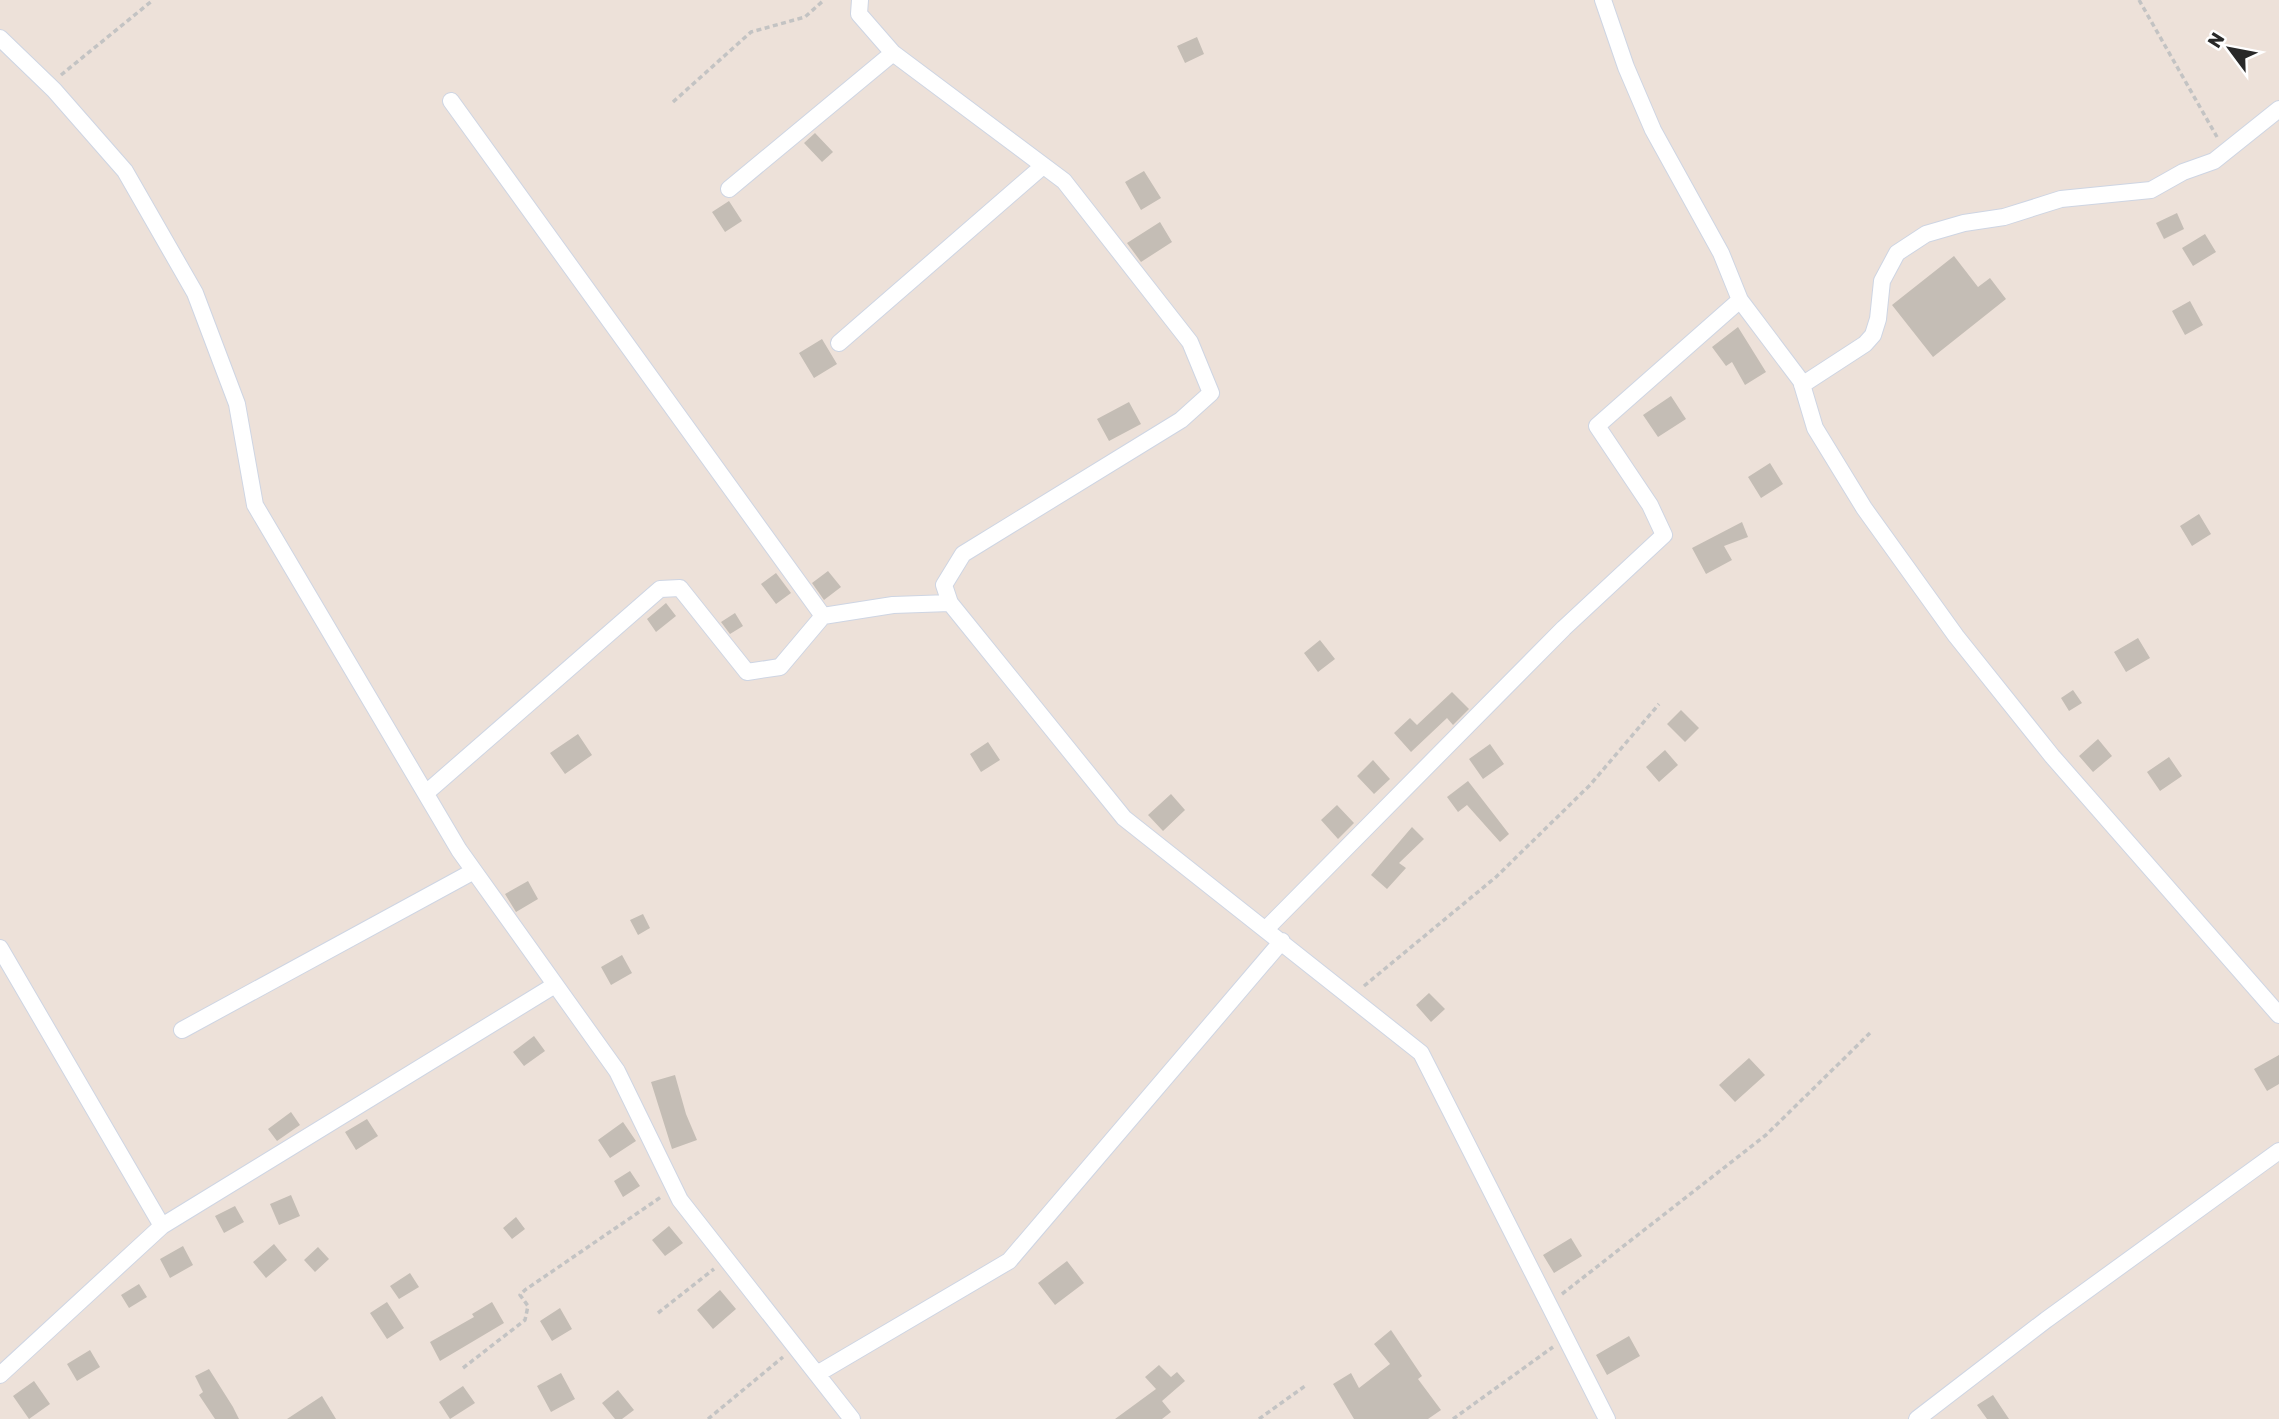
<svg xmlns="http://www.w3.org/2000/svg" width="2279" height="1419" viewBox="0 0 2279 1419" font-family="Rubik,sans-serif">
  <rect width="100%" height="100%" fill="#ede1d9"/>
  <path fill="#c4bdb5" d="M 1197,37 L 1204,54 L 1185,63 L 1177,46 Z
    M 815,133 L 833,152 L 822,162 L 804,143 Z
    M 1144,171 L 1161,198 L 1141,210 L 1125,182 Z
    M 729,201 L 742,221 L 725,232 L 712,212 Z
    M 2177,213 L 2184,229 L 2164,239 L 2156,223 Z
    M 1160,222 L 1172,242 L 1141,262 L 1127,243 Z
    M 2205,234 L 2216,252 L 2193,266 L 2182,248 Z
    M 1954,256 L 1978,287 L 1990,278 L 2006,299 L 1933,357 L 1892,305 Z
    M 2190,301 L 2203,325 L 2185,335 L 2172,311 Z
    M 1738,327 L 1766,372 L 1745,385 L 1732,362 L 1726,366 L 1712,347 Z
    M 822,339 L 837,364 L 814,378 L 799,353 Z
    M 1671,396 L 1686,419 L 1658,437 L 1643,415 Z
    M 1129,402 L 1141,424 L 1109,441 L 1097,419 Z
    M 1770,463 L 1783,484 L 1761,498 L 1748,477 Z
    M 2199,514 L 2211,534 L 2192,546 L 2180,526 Z
    M 1742,522 L 1748,537 L 1724,546 L 1732,560 L 1706,574 L 1692,548 Z
    M 828,571 L 841,587 L 824,600 L 812,583 Z
    M 776,573 L 791,593 L 776,604 L 761,584 Z
    M 666,603 L 676,616 L 656,632 L 647,619 Z
    M 735,613 L 743,626 L 730,634 L 721,622 Z
    M 2138,638 L 2150,658 L 2126,672 L 2114,652 Z
    M 1320,640 L 1335,659 L 1318,672 L 1304,653 Z
    M 2073,690 L 2082,703 L 2069,711 L 2061,698 Z
    M 1452,692 L 1469,709 L 1453,725 L 1447,718 L 1411,752 L 1394,733 L 1410,718 L 1417,725 Z
    M 1681,710 L 1699,728 L 1685,742 L 1667,724 Z
    M 578,734 L 592,755 L 565,774 L 550,753 Z
    M 2098,739 L 2112,756 L 2093,772 L 2079,756 Z
    M 988,742 L 1000,760 L 981,772 L 970,754 Z
    M 1490,744 L 1504,764 L 1483,779 L 1469,759 Z
    M 1665,750 L 1678,765 L 1659,782 L 1646,767 Z
    M 2169,757 L 2182,776 L 2160,791 L 2147,772 Z
    M 1373,760 L 1390,779 L 1374,794 L 1357,776 Z
    M 1468,781 L 1509,834 L 1500,842 L 1467,805 L 1458,812 L 1447,797 Z
    M 1171,794 L 1185,810 L 1163,831 L 1148,815 Z
    M 1337,805 L 1354,823 L 1338,839 L 1321,820 Z
    M 1412,827 L 1424,839 L 1399,863 L 1406,868 L 1387,889 L 1371,875 Z
    M 528,881 L 538,899 L 516,912 L 505,894 Z
    M 643,914 L 650,928 L 638,935 L 630,920 Z
    M 622,955 L 632,973 L 611,985 L 601,967 Z
    M 1429,993 L 1445,1009 L 1431,1022 L 1416,1005 Z
    M 534,1036 L 545,1051 L 524,1066 L 513,1052 Z
    M 2279,1055 L 2279,1084 L 2267,1091 L 2254,1069 Z
    M 1749,1058 L 1765,1075 L 1735,1102 L 1719,1085 Z
    M 675,1075 L 686,1114 L 697,1140 L 672,1149 L 651,1082 Z
    M 291,1112 L 300,1125 L 277,1141 L 268,1129 Z
    M 367,1119 L 378,1136 L 356,1150 L 345,1132 Z
    M 623,1122 L 636,1141 L 610,1158 L 598,1140 Z
    M 630,1171 L 640,1186 L 623,1197 L 614,1181 Z
    M 291,1195 L 300,1216 L 279,1225 L 270,1204 Z
    M 235,1206 L 244,1222 L 224,1233 L 215,1216 Z
    M 516,1217 L 525,1229 L 512,1239 L 503,1228 Z
    M 669,1226 L 683,1243 L 665,1256 L 652,1240 Z
    M 1571,1238 L 1582,1256 L 1554,1273 L 1543,1255 Z
    M 274,1244 L 287,1260 L 266,1278 L 253,1262 Z
    M 183,1246 L 193,1265 L 170,1278 L 160,1259 Z
    M 318,1247 L 329,1259 L 315,1272 L 304,1260 Z
    M 1067,1261 L 1084,1283 L 1055,1305 L 1038,1283 Z
    M 410,1273 L 419,1287 L 399,1299 L 390,1286 Z
    M 139,1284 L 147,1297 L 129,1308 L 121,1295 Z
    M 720,1290 L 736,1309 L 713,1329 L 697,1310 Z
    M 387,1302 L 404,1328 L 387,1339 L 370,1313 Z
    M 492,1302 L 504,1323 L 440,1361 L 430,1342 L 474,1317 L 472,1314 Z
    M 560,1308 L 572,1329 L 552,1341 L 540,1321 Z
    M 1391,1330 L 1422,1376 L 1418,1379 L 1441,1410 L 1428,1419 L 1354,1419 L 1333,1384 L 1351,1373 L 1359,1388 L 1390,1364 L 1374,1344 Z
    M 1629,1336 L 1640,1356 L 1607,1375 L 1596,1355 Z
    M 90,1350 L 100,1367 L 77,1381 L 67,1364 Z
    M 1159,1365 L 1171,1377 L 1177,1372 L 1185,1381 L 1162,1401 L 1171,1412 L 1162,1419 L 1115,1419 L 1156,1389 L 1145,1377 Z
    M 209,1369 L 233,1407 L 239,1419 L 215,1419 L 199,1395 L 203,1392 L 195,1376 Z
    M 561,1373 L 575,1399 L 551,1412 L 537,1386 Z
    M 34,1381 L 50,1404 L 29,1419 L 13,1396 Z
    M 463,1386 L 475,1403 L 450,1419 L 439,1402 Z
    M 618,1390 L 634,1410 L 622,1419 L 615,1419 L 602,1403 Z
    M 1993,1395 L 2009,1419 L 1987,1419 L 1977,1405 Z
    M 322,1396 L 336,1419 L 287,1419 Z"/>
  <g fill="none" stroke-linecap="round" stroke-linejoin="round">
    <g stroke="#ced5e3" stroke-width="18">
      <path id="street" d="M 860,0 L 859,14 L 893,53 L 1064,181 L 1190,342 L 1211,393 L 1181,420 L 963,554 L 944,585 L 950,603 L 1124,818 L 1421,1053 L 1607,1419
        M 1603,0 L 1626,67 L 1653,130 L 1721,253 L 1740,300 L 1801,381 L 1815,428 L 1864,508 L 1956,636 L 2052,756 L 2279,1015
        M 0,38 L 54,90 L 125,171 L 195,293 L 237,404 L 255,505 L 459,850 L 617,1071 L 680,1200 L 852,1419
        M 451,101 L 823,616
        M 729,189 L 893,53
        M 839,343 L 1043,166
        M 1802,385 L 1865,344 L 1873,335 L 1878,319 L 1882,281 L 1897,253 L 1926,234 L 1964,223 L 2004,217 L 2061,199 L 2151,190 L 2183,172 L 2214,161 L 2279,109
        M 426,793 L 660,589 L 680,588 L 747,672 L 780,667 L 823,616 L 893,605 L 950,603
        M 1266,929 L 1564,628 L 1664,535 L 1650,505 L 1597,426 L 1740,300
        M 0,948 L 162,1226
        M 182,1030 L 474,871
        M 817,1374 L 1009,1261 L 1282,941
        M 0,1375 L 162,1226 L 555,985
        M 1917,1419 L 2046,1320 L 2279,1151"/>
    </g>
    <path stroke="#c3c3c3" stroke-width="3.5" stroke-dasharray="5 3.5" stroke-linecap="butt" d="M 2139,0 L 2217,137
      M 61,75 L 153,0
      M 673,102 L 751,32 L 805,17 L 824,0
      M 1364,986 L 1496,877 L 1590,785 L 1659,704
      M 1562,1294 L 1766,1135 L 1870,1033
      M 658,1313 L 714,1269
      M 463,1368 L 525,1320 L 528,1306 L 520,1295 L 525,1290 L 661,1197
      M 708,1419 L 783,1357
      M 1259,1419 L 1305,1386
      M 1453,1419 L 1553,1347"/>
    <use href="#street" stroke="#fff" stroke-width="16"/>
  </g>
  <g transform="translate(2230 49) rotate(302)" stroke="#ffffff" stroke-width="5" paint-order="stroke">
  <path d="M0-5L12 26L0 18L-12 26Z" fill="#292929"/>
  <text y="-10" font-size="19" font-weight="bold" text-anchor="middle" fill="#292929">N</text>
  </g>
</svg>
